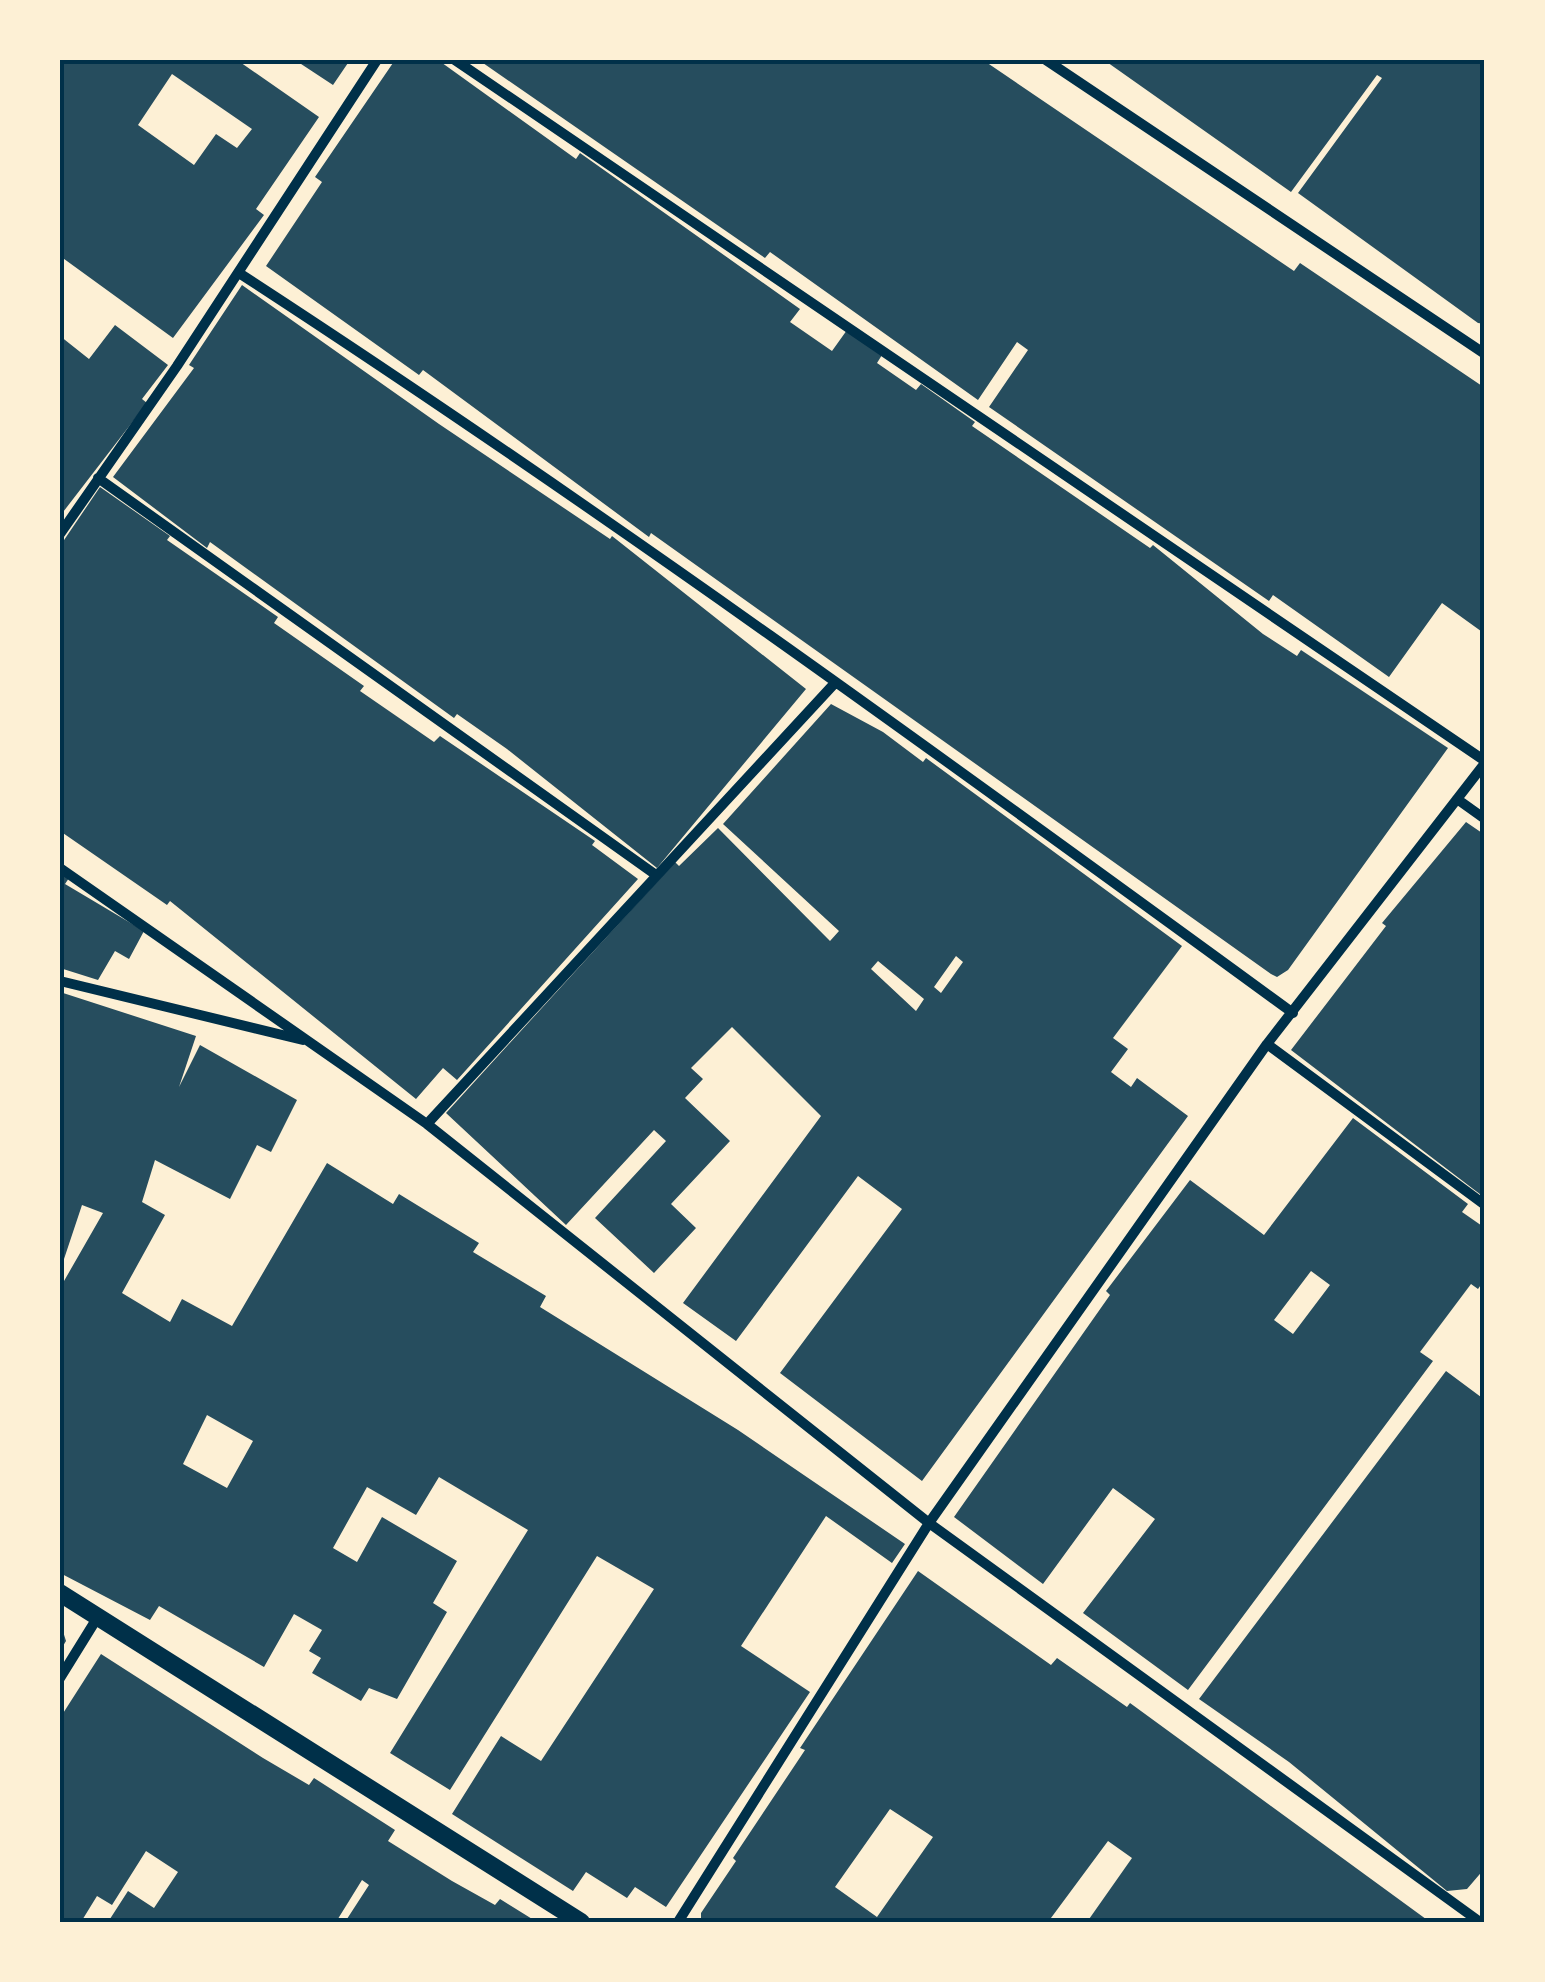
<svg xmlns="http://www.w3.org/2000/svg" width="1545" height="1982" viewBox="0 0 1545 1982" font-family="Figtree,sans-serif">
  <rect width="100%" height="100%" fill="#fdf0d5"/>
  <path fill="#264d5e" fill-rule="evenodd" d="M 60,60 L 237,60 L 319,117 L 256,209 L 264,215 L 173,338 L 60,256 ZM 172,74 L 252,129 L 237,148 L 216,134 L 194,165 L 138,125 Z
    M 295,60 L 350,60 L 333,85 Z
    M 395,60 L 438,60 L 576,159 L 580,153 L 800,309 L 790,322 L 832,351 L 847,330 L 882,355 L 877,363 L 916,390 L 921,384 L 975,422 L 972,426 L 1150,548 L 1153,545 L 1263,634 L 1297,656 L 1301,650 L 1448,748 L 1288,970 L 1277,977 L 1271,974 L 651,533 L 649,537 L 423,370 L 419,375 L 266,266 L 322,182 L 315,177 Z
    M 486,60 L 983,60 L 1294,271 L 1300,263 L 1485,388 L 1485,634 L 1442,603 L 1389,677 L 1273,595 L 1269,601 L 989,407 L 1028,350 L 1017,342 L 978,400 L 770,252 L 765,258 L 483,63 Z
    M 1104,60 L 1485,60 L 1485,324 L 1478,323 L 1298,193 L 1382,78 L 1377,75 L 1291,192 Z
    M 242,285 L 439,424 L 610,539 L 612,536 L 806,689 L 657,868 L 507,749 L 457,714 L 454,718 L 210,542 L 207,548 L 113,477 L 194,368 L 189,365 Z
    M 115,325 L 168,365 L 142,399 L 147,403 L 60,516 L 60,336 L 89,359 Z
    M 100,487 L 170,536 L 167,540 L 278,617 L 274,623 L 364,686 L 360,691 L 434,742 L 440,736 L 595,841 L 592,845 L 638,879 L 457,1080 L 443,1068 L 416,1099 L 170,901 L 167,905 L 60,831 L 60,546 Z
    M 831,704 L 883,732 L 923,762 L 926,758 L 1182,946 L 1113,1038 L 1128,1049 L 1111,1072 L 1131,1087 L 1137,1078 L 1188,1116 L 922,1481 L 780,1373 L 902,1209 L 858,1176 L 736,1341 L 683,1303 L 821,1116 L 732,1027 L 691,1068 L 703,1079 L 685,1098 L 730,1141 L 671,1204 L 696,1228 L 654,1273 L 595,1218 L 666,1141 L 654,1130 L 566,1225 L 446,1113 L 675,862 L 679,866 L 718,828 L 830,941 L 839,931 L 723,824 ZM 956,956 L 963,962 L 941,993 L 934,987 ZM 878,961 L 924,999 L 916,1011 L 871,969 Z
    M 1466,822 L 1485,835 L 1485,1198 L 1291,1050 L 1386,926 L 1382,923 Z
    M 60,873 L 69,878 L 65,884 L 144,931 L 129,959 L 115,951 L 98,980 L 60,968 Z
    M 60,992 L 196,1036 L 179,1087 L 200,1045 L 297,1100 L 271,1152 L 257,1145 L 230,1199 L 155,1160 L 142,1202 L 165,1215 L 122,1293 L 170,1322 L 182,1299 L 232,1326 L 327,1163 L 393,1204 L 399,1194 L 479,1243 L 473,1252 L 546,1296 L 540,1307 L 738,1430 L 905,1544 L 892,1563 L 826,1516 L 741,1646 L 810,1692 L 666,1907 L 635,1887 L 627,1898 L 586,1872 L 573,1891 L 452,1814 L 501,1736 L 541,1761 L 654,1589 L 597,1556 L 450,1790 L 390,1753 L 528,1530 L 439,1477 L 416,1515 L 367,1487 L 333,1548 L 357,1562 L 382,1517 L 457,1561 L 433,1603 L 447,1612 L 397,1699 L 369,1688 L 361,1701 L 312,1673 L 321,1658 L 309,1651 L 322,1630 L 294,1614 L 264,1667 L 159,1606 L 150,1620 L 60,1573 L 60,1288 L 103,1213 L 82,1205 L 60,1271 ZM 207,1415 L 253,1441 L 227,1488 L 183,1464 Z
    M 1353,1118 L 1468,1204 L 1462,1212 L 1485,1228 L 1485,1279 L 1478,1289 L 1471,1284 L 1420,1352 L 1433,1361 L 1188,1690 L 1083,1613 L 1155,1519 L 1113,1488 L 1043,1584 L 954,1517 L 1110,1295 L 1106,1291 L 1190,1180 L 1264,1235 ZM 1311,1271 L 1330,1285 L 1293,1334 L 1274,1320 Z
    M 1446,1371 L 1485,1400 L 1485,1868 L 1467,1889 L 1447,1891 L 1289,1762 L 1199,1699 Z
    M 918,1571 L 1051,1665 L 1057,1658 L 1127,1707 L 1130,1703 L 1430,1922 L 1087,1922 L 1132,1858 L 1108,1841 L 1048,1922 L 701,1922 L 701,1913 L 736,1861 L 733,1858 L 805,1750 L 800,1748 ZM 890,1809 L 933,1837 L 877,1917 L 835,1887 Z
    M 60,1622 L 66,1641 L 60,1651 Z
    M 101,1654 L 263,1758 L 309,1785 L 314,1778 L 395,1830 L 388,1841 L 452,1881 L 495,1905 L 500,1899 L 537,1922 L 345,1922 L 369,1885 L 362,1880 L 336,1922 L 108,1922 L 128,1891 L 154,1908 L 178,1872 L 146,1851 L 112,1905 L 97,1896 L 81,1922 L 60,1922 L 60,1718 Z"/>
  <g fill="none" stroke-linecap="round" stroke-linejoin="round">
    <path stroke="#003049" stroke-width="10" d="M 455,60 L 1485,761
      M 1046,60 L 1485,354
      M 239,273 C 599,507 946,760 1293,1013
      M 98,478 L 656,875
      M 60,534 L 177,366 L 377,60
      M 1457,799 L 1485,819
      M 60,868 L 427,1124 L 929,1523 L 1480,1922
      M 60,981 L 303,1040
      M 1267,1044 L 1485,1205
      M 427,1124 L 834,684
      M 60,1678 L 99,1615
      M 678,1922 L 929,1523 L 1267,1044 L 1485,763"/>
    <path stroke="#003049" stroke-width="18" d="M 60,1593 L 581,1922"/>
  </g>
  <rect width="1545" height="1982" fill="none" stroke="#fdf0d5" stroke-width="125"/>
  <rect x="62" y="62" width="1420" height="1858" fill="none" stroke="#003049" stroke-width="4"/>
</svg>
